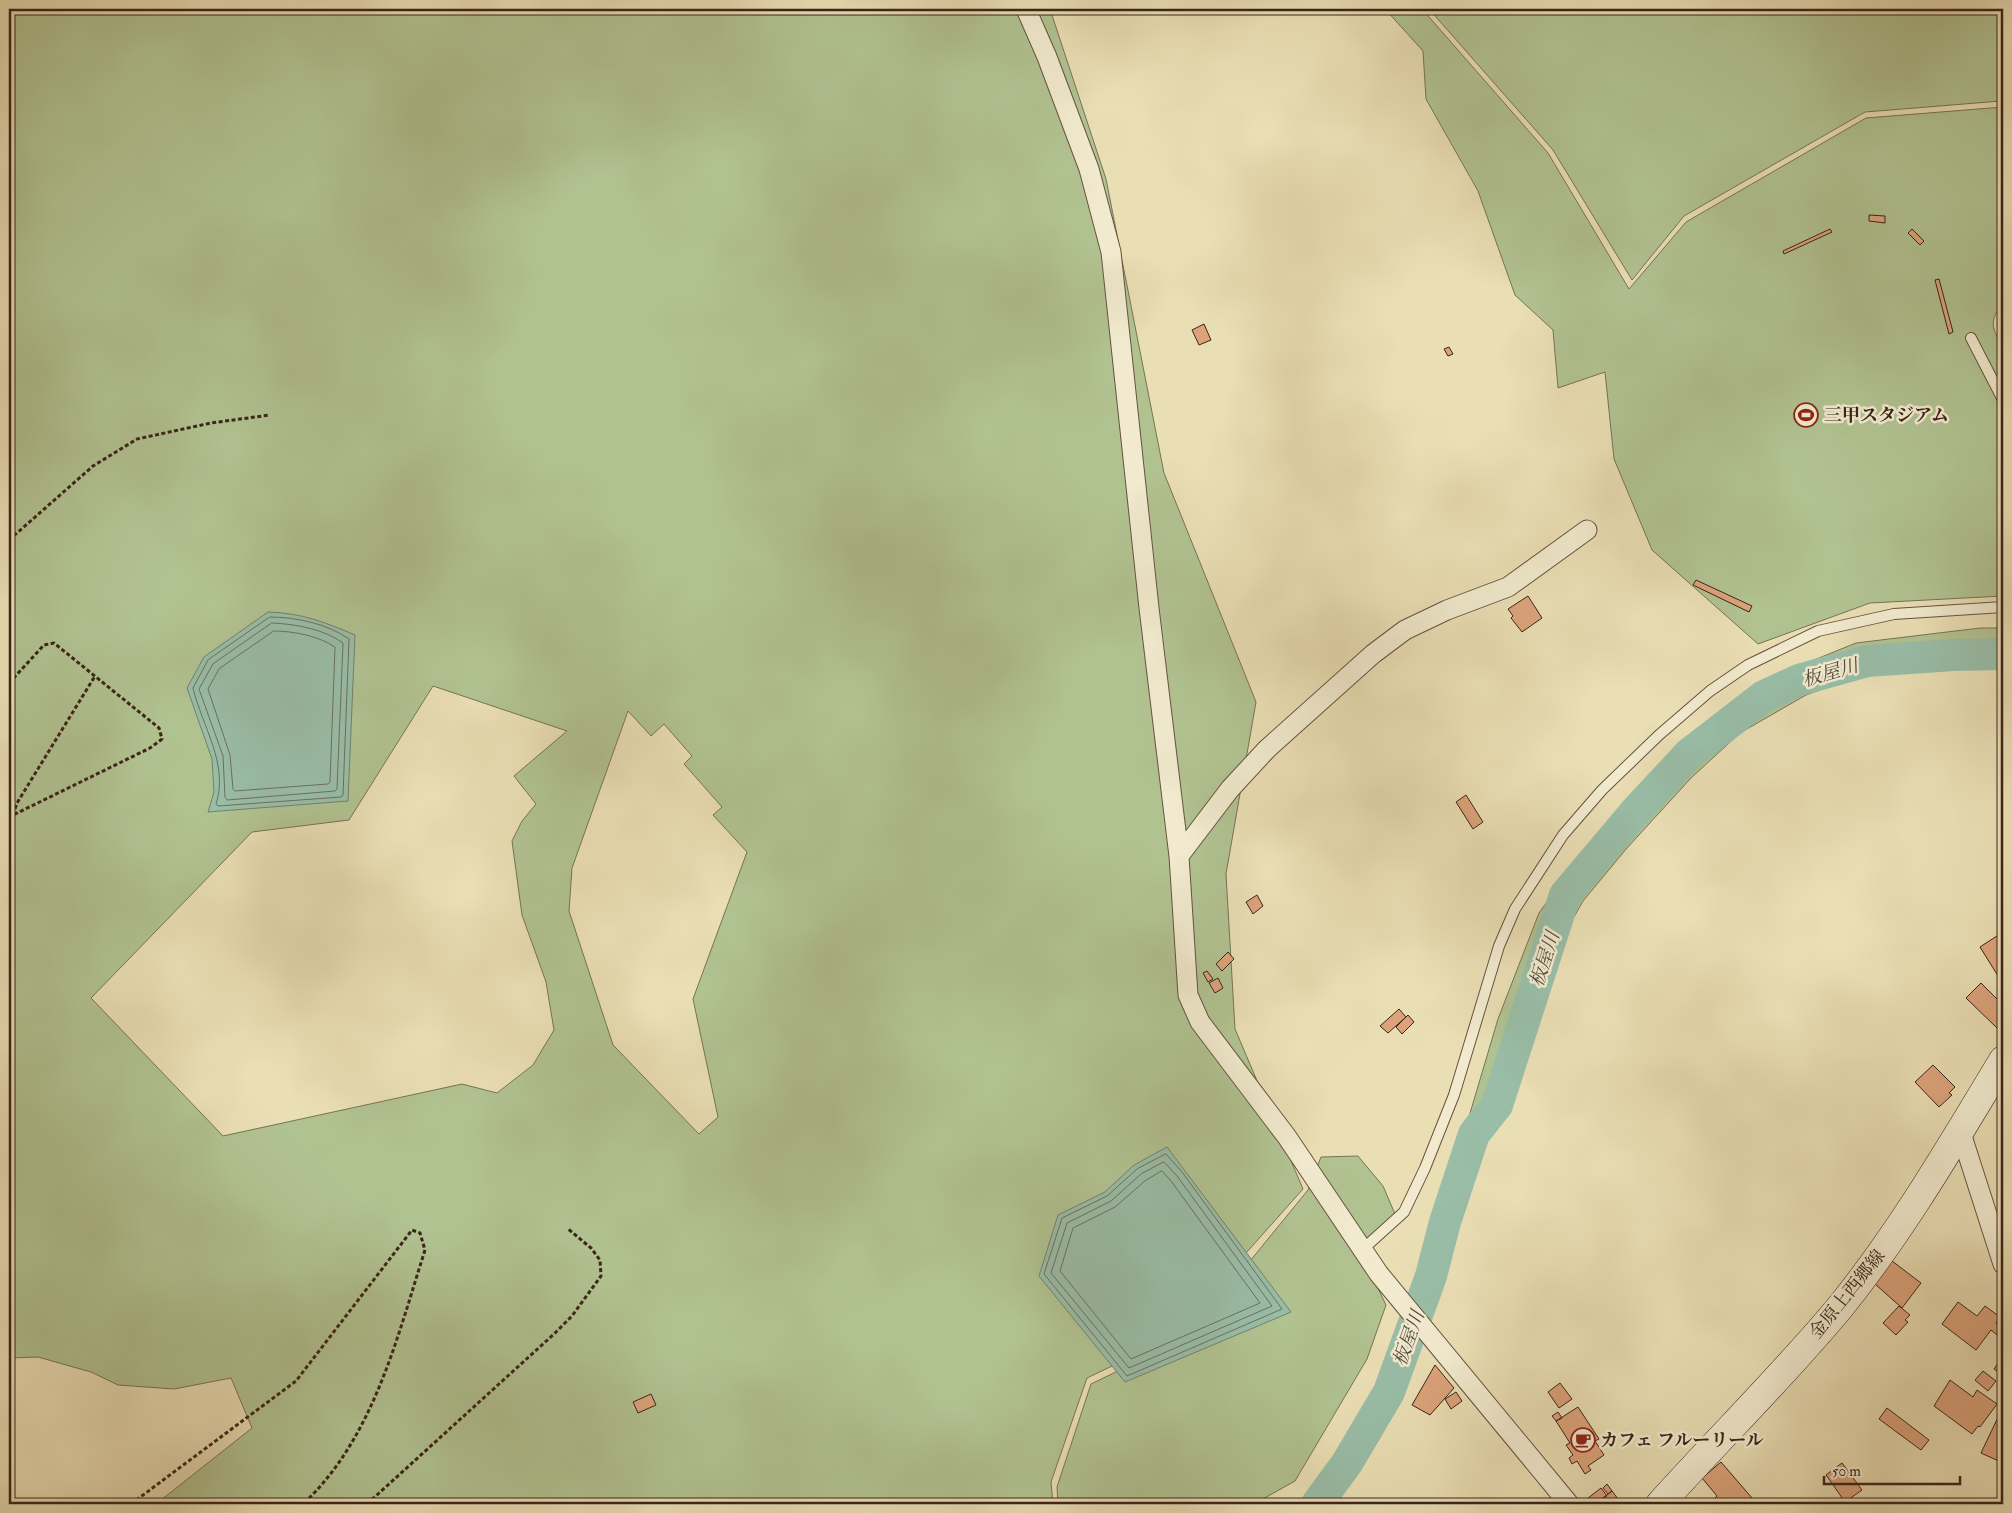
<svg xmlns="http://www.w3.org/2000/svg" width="2012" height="1513" viewBox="0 0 2012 1513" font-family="'IM FELL Double Pica','Noto Serif JP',serif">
  <rect width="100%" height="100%" fill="#eadeb4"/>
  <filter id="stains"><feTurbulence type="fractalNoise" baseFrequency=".004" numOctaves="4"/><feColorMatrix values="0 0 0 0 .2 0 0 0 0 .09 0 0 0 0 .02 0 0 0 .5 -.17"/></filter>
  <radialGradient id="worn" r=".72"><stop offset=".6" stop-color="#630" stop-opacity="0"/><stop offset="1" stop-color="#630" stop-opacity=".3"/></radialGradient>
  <path fill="#b1c291" stroke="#767356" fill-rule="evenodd" d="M 9,9 L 1050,9 L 1106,179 L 1164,473 L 1256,702 L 1226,874 L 1235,1029 L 1303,1189 L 1230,1271 L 1177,1335 L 1087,1378 L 1051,1482 L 1053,1504 L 156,1504 L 252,1428 L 231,1378 L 174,1389 L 118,1385 L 91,1372 L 38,1357 L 9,1358 ZM 433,686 L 567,731 L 514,776 L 536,804 L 522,821 L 512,841 L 522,915 L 546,982 L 554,1030 L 533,1065 L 497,1093 L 462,1084 L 223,1136 L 91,998 L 252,832 L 349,820 ZM 628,711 L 651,736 L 664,724 L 692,756 L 684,764 L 722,807 L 713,815 L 747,852 L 693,999 L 718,1117 L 699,1134 L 613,1045 L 569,911 L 572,868 Z
    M 1385,9 L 1422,9 L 1548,153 L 1629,289 L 1686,222 L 1866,118 L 2003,107 L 2003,300 C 1989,325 1991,324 2003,349 L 2003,596 L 1870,603 L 1758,644 L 1652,550 L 1614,459 L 1605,372 L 1558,388 L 1553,330 L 1515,295 L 1478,191 L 1426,99 L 1423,51 Z
    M 1429,9 L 2001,9 L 2001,101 L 1865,112 L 1684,216 L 1632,280 L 1553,150 Z
    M 1980,628 L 2003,628 L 2003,647 C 1960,647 1916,646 1873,651 C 1852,654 1832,662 1809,662 L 1856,643 Z
    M 1844,672 L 1864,673 L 1806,695 L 1740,733 L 1691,778 L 1627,848 L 1583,901 L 1549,961 L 1557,928 L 1584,881 L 1704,749 L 1779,696 L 1811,681 Z
    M 1565,877 L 1547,915 L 1489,1108 L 1479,1116 L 1468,1120 L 1498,1019 L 1539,913 Z
    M 1358,1156 L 1383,1186 L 1395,1214 L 1364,1259 L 1386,1305 L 1367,1359 L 1295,1481 L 1254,1504 L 1058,1504 L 1057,1487 L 1091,1384 L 1188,1337 L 1308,1190 L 1321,1157 Z"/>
  <path fill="#99bda7" stroke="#73806f" d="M 268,612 C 301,613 325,622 355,635 L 348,801 L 208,812 L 214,792 L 212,759 L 187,688 L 204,657 Z
    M 1167,1147 L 1291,1312 L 1125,1382 L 1039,1276 L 1058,1215 L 1105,1192 L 1134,1165 Z"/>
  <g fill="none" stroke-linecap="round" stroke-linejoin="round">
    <path stroke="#6a7060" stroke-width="1" d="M 270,617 C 296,617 328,624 349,639 L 343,795 L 341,797 L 218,806 L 216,804 C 229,764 202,726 193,688 L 208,660 Z
      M 272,623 C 295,624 324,629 343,643 L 337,789 L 335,791 L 227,800 L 225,797 L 223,756 L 199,689 L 213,664 Z
      M 274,631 C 293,631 319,636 335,647 L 330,782 L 328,784 L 235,791 L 233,789 L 230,755 L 208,689 L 219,669 Z
      M 1166,1154 L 1182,1172 L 1282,1309 L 1127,1376 L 1044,1274 L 1062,1218 L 1107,1196 L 1137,1169 Z
      M 1164,1162 L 1177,1176 L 1272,1306 L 1129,1368 L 1051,1273 L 1067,1223 L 1111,1201 L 1141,1174 Z
      M 1162,1171 L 1171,1181 L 1260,1303 L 1131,1359 L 1060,1271 L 1073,1228 L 1115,1207 L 1145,1181 Z"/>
    <path stroke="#99bda7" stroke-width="32" d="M 1317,1504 L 1347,1463 L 1389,1392 L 1431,1276 L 1445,1222 L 1474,1134 L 1497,1105 L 1565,895 L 1635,812 L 1689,754 L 1764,696 L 1799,680 L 1867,661 L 1953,655 L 2003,654"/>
  </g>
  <path fill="#dca37b" stroke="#3b241a" d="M 1869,215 L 1885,216 L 1885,223 L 1869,221 Z
    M 1830,229 L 1832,232 L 1784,254 L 1783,251 Z
    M 1912,229 L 1924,241 L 1920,245 L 1908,233 Z
    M 1939,279 L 1953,332 L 1949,334 L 1935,280 Z
    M 1204,324 L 1211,340 L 1199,345 L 1192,330 Z
    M 1449,347 L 1453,354 L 1448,356 L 1444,349 Z
    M 1696,580 L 1752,606 L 1749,612 L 1693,585 Z
    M 1528,596 L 1542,618 L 1522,632 L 1511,618 L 1513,616 L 1508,609 Z
    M 1466,795 L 1483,822 L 1473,829 L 1456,802 Z
    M 1257,895 L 1263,906 L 1253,914 L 1246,902 Z
    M 2003,932 L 2003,984 L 1980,947 Z
    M 1228,952 L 1234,959 L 1222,971 L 1216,964 Z
    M 1207,971 L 1213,979 L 1208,982 L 1203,973 Z
    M 1218,978 L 1223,988 L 1215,993 L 1209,983 Z
    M 1981,983 L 2003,1005 L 2003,1021 L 1997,1028 L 1966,998 Z
    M 1399,1009 L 1406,1017 L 1388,1033 L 1380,1026 Z
    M 1408,1015 L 1414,1022 L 1402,1034 L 1396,1027 Z
    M 1933,1065 L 1955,1087 L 1949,1093 L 1952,1095 L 1939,1107 L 1915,1082 Z
    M 1892,1261 L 1921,1283 L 1902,1308 L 1875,1284 Z
    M 1958,1302 L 1977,1316 L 1985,1306 L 2000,1317 L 1996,1323 L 2002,1327 L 1997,1335 L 1991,1330 L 1976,1350 L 1942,1324 Z
    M 1899,1306 L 1910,1315 L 1905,1320 L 1908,1322 L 1896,1335 L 1883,1323 Z
    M 1998,1363 L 2003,1366 L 1998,1372 L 1994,1369 Z
    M 1435,1365 L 1454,1388 L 1430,1415 L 1412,1405 Z
    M 1983,1371 L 1996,1381 L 1988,1391 L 1975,1380 Z
    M 1950,1380 L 1973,1397 L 1977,1390 L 1997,1404 L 1980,1427 L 1978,1426 L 1972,1434 L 1934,1406 Z
    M 1560,1383 L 1572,1399 L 1559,1408 L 1548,1392 Z
    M 1456,1392 L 1462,1401 L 1451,1409 L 1445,1399 Z
    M 651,1394 L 656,1405 L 638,1413 L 633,1402 Z
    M 1578,1407 L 1599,1439 L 1595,1441 L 1604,1455 L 1588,1466 L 1591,1470 L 1585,1474 L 1577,1461 L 1572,1464 L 1569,1458 L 1573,1455 L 1566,1445 L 1570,1443 L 1556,1421 Z
    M 1887,1408 L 1929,1440 L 1921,1450 L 1879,1419 Z
    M 2001,1411 L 2003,1412 L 2003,1463 L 1981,1453 Z
    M 1558,1412 L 1562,1418 L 1556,1421 L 1552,1416 Z
    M 1721,1462 L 1752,1498 L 1744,1504 L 1719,1504 L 1715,1498 L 1717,1496 L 1702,1478 Z
    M 1842,1463 L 1862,1490 L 1845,1502 L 1826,1475 Z
    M 1607,1484 L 1612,1491 L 1608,1494 L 1603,1488 Z
    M 1601,1488 L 1607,1496 L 1592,1504 L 1588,1498 Z
    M 1612,1491 L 1618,1499 L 1611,1504 L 1595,1504 Z"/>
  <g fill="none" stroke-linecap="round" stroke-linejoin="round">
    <g stroke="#675240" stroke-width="12">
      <path id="lane" d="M 1971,338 L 2003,400
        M 1363,1249 L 1404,1212 L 1425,1168 L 1454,1095 L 1499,946 L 1515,909 L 1563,835 L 1602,790 L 1659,735 L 1710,691 L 1748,665 L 1818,631 L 1894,614 L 2003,607"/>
    </g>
    <g stroke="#675240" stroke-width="21">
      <path id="street" d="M 1026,9 L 1047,57 L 1089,169 L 1111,252 L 1149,608 L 1179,856 L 1188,995 L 1200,1022 L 1287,1137 L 1379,1274 L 1569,1504
        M 1179,856 L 1230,789 L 1267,749 L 1373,654 L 1405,630 L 1447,610 L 1508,587 L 1587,530
        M 1960,1130 L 2003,1264"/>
    </g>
    <g stroke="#3b241a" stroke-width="29">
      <path id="secondary" d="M 1660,1504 C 1719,1438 1784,1375 1841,1306 C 1903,1229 1952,1144 2003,1060"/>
    </g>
    <path stroke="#3b241a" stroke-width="3" stroke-dasharray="4 2.5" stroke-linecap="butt" d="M 9,540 L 93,466 L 137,439 L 211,423 L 270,415
      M 9,683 L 44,645 L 54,643 L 159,728 L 162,739 L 150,748 L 9,817
      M 13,815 L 17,803 L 95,676
      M 131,1504 L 296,1381 L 412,1230 L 420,1233 L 425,1250 C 397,1338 373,1439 303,1504
      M 367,1504 L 554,1334 L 572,1316 L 601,1276 L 600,1260 L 591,1248 L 567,1228"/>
    <use href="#lane" stroke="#f1eace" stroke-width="10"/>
    <use href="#street" stroke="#f1eace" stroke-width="19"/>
    <use href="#secondary" stroke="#f1eace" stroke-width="28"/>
  </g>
  <defs>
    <g id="stadium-ring" transform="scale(1.25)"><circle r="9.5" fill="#f1eace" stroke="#8f2418" stroke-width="1.5"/><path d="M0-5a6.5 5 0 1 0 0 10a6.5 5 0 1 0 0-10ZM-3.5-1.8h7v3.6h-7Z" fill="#8f2418"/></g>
    <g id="cafe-ring" transform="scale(1.25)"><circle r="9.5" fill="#f1eace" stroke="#8f2418" stroke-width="1.5"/><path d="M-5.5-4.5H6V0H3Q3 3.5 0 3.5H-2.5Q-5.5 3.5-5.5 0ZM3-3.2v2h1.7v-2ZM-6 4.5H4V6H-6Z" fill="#8f2418"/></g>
  </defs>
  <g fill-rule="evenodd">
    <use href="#stadium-ring" x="1806" y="415"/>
    <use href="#cafe-ring" x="1583" y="1440"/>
  </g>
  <g text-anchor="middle" stroke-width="5" stroke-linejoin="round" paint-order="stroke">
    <g font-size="18" font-weight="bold" fill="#3b241a" stroke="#f1eace" text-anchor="start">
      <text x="1824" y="421">三甲スタジアム</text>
      <text x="1600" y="1446">カフェ フルーリール</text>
    </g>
    <g font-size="18" fill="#3b241a" stroke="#f1eace">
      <text transform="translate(1847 1294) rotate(-51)" y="6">金原上西郷線</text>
    </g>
    <g font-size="19" font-style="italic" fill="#524a3d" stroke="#f1eace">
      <text transform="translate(1830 672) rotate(-16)" y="7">板屋川</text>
      <text transform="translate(1544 959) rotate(-72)" y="7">板屋川</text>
      <text transform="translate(1408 1338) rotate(-70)" y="7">板屋川</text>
    </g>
  </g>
  <rect width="2012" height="1513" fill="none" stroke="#eadeb4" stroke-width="30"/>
  <rect x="10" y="10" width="1992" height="1493" fill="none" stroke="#3b241a" stroke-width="2.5"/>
  <rect x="15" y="15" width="1982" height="1483" fill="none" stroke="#3b241a"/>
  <path d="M1824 1476v8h136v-8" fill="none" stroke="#3b241a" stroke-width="2.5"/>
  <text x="1832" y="1476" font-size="15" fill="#3b241a" stroke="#f1eace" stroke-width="4" paint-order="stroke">50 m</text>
  <rect width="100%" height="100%" filter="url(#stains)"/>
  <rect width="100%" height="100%" fill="url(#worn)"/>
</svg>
